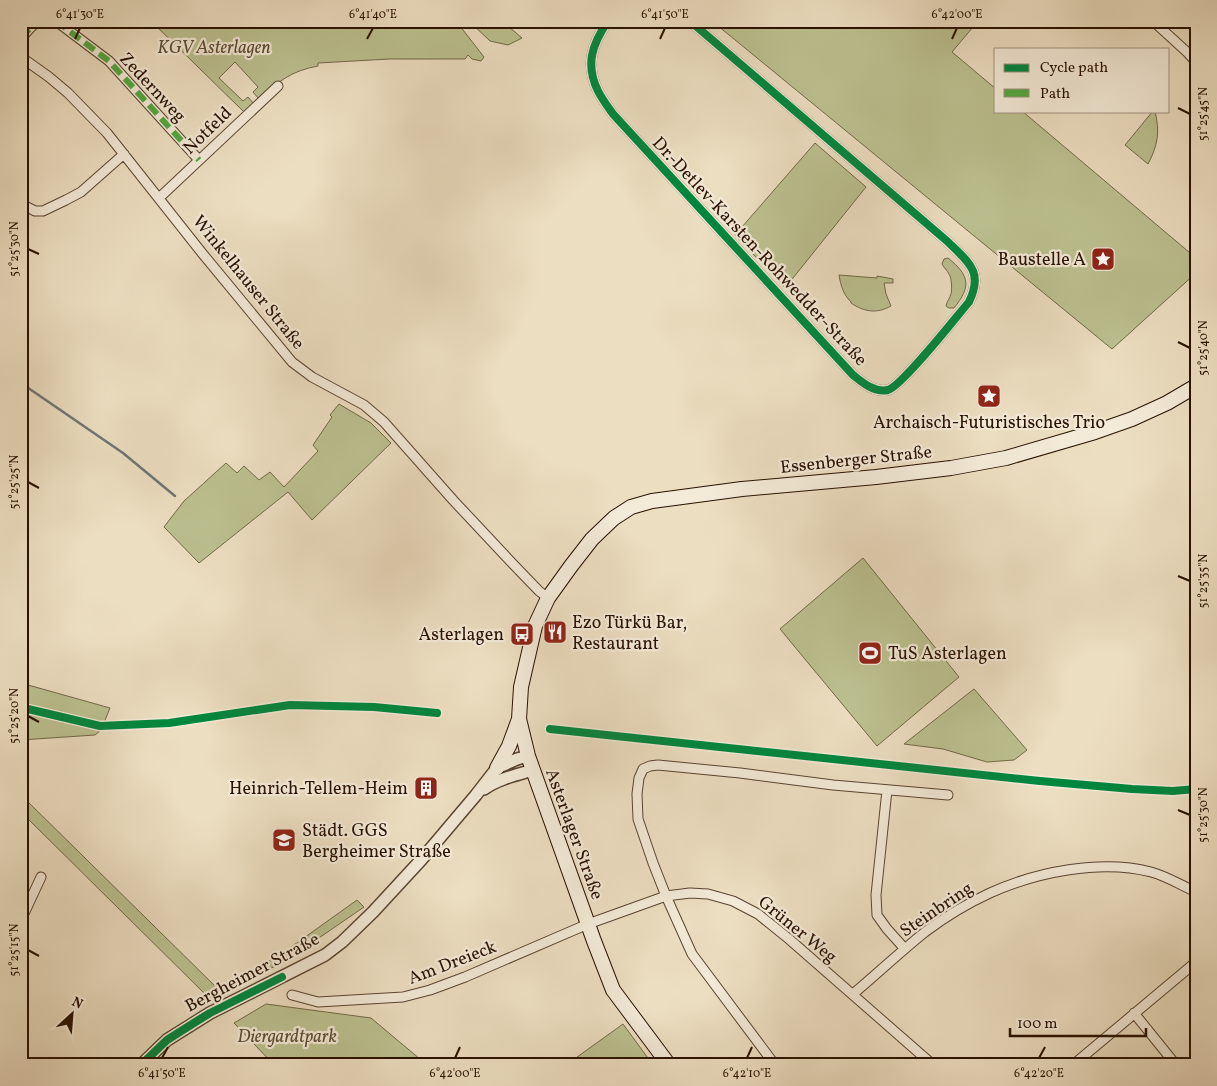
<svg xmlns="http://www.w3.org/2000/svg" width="1217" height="1086" viewBox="0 0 1217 1086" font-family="Vollkorn,serif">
  <rect width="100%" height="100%" fill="#ecdec1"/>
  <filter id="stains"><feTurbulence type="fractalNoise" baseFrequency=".004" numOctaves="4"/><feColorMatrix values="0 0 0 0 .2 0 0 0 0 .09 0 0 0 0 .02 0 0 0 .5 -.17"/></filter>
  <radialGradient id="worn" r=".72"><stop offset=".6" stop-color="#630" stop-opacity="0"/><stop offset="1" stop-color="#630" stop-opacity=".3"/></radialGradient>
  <path fill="#bcc090" stroke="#726848" d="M 151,21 L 456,21 L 484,57 L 481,61 L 472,59 L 468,55 L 465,59 L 389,59 L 318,63 L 318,66 C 291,71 279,81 259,99 L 253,92 L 258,87 L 235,62 L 219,78 L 243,101 L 248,97 L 254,104 L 244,112 Z
    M 465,21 L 502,21 L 522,38 L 508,45 L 490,41 L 471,23 Z
    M 712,21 L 978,21 L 952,52 L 996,89 L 996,111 L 1022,111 L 1196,258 L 1196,273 L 1112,349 Z
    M 1153,111 L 1155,111 C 1160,132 1158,145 1148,164 L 1125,145 Z
    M 815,143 L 866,187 L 785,288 L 735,235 Z
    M 948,258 C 969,275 972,286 954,308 L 949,308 L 946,306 C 947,301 950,298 951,294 C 952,290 952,278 949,274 C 947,270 944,268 942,264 L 944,259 Z
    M 839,275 L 877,278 L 877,276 L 893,279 L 893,283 L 884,283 L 886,294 L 891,306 C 877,314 864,312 851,303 L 851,302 C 843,294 841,286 839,275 Z
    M 339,404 L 371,423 L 391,443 L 312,520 L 288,492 L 199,563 L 164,527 L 184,501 L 226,463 L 237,473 L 244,466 L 259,480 L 270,472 L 284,487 L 318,451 L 313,445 L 332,417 L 330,415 Z
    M 863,558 L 959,677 L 877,746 L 780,629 Z
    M 21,683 L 110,708 L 101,730 L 95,735 L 21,740 Z
    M 974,689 L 1027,750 L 1014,760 L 987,762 L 943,749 L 904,744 Z
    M 21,795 L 218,989 L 280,955 L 357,900 L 364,907 L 284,962 L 209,998 L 21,812 Z
    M 266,1004 L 371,1018 L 427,1065 L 274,1065 L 234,1023 Z
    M 623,1024 L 653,1065 L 566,1065 Z"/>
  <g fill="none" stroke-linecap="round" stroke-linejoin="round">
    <path stroke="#707672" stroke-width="2.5" d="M 21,383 L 123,453 L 175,496"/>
    <g stroke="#5a4431" stroke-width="11">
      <path id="minor" d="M 56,21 L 109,61 L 199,160
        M 608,21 C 592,44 585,65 598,91 C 602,99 608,107 613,114 L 853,375 C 862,382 874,393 888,390 C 902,386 956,317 969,302 C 984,271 968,262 947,241 L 690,21
        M 1153,21 L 1188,53 L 1196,62
        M 21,38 L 37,21
        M 21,57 L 49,77 L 68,93 L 107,133 L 202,253 L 292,362 L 312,377 L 364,405 L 384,422 L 453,500 L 512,563 L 539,591 L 548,598
        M 159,198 L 278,86
        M 21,204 L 35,211 L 43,211 L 66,200 L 81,192 L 124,154
        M 887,790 L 876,895 L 877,915 L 887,929 L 905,949
        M 21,920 L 41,877
        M 853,994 C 877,974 900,952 925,932 C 945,917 968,903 990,893 C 1036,872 1101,859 1151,872 C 1166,876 1181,885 1196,892
        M 292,995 L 318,1002 L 403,997 L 430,990 L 465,977 L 588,924 L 666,896 L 690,893 L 708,894 L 733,901 L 758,914 L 789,939 L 933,1065
        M 1134,1013 L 1176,1065
        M 775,1065 L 692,954 L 666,896 L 653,863 L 638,819 L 637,794 L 639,778 L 643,769 L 650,766 L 658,765 L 740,773 L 833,785 L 948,795
        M 1073,1065 L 1196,962"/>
    </g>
    <g stroke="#5a4431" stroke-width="14">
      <path id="tertiary" d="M 484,789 C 498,779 516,775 533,770
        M 141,1065 L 167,1040 L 210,1013 L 325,955 L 342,942 L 373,912 L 421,860 L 476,795 L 497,768 L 517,759 L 528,756"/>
    </g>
    <g stroke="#291101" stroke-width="16">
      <path id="secondary" d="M 497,768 L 509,746 L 519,719
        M 669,1065 L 613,990 L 594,941 L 528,756 L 519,719 L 521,687 L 535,626 L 548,598 L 571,566 L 592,539 L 614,518 L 631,507 L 652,501 L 742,489 L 876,477 L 951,468 L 1006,458 L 1095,432 L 1132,419 L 1167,403 L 1196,386"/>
    </g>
    <use href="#minor" stroke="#f3ead7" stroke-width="9"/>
    <use href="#tertiary" stroke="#f3ead7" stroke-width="11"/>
    <use href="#secondary" stroke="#f3ead7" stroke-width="14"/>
    <path stroke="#53a840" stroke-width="6" stroke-dasharray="12 6" stroke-linecap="butt" d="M 56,21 L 109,61 L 199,160
      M 21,38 L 37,21"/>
    <g stroke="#f3ead7" stroke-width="11">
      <path id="cycleway" d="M 608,21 C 592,44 585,65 598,91 C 602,99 608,107 613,114 L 853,375 C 862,382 874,393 888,390 C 902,386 956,317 969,302 C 984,271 968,262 947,241 L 690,21
        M 21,706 L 28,709 L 100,726 L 169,723 L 290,705 L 374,707 L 437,713
        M 550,729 L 1040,781 L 1132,789 L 1173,791 L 1196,789
        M 141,1065 L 167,1040 L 197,1021 L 210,1013 L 282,977"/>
    </g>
    <use href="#cycleway" stroke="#00873e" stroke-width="8"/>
  </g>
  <path fill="none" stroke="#291101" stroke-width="2" d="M 75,39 L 80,28M 367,39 L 373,28M 660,39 L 665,28M 952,39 L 957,28M 1178,108 L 1190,114M 28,249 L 39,254M 1178,342 L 1190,348M 28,482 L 39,488M 1178,576 L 1190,581M 28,716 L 39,722M 1178,810 L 1190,815M 28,950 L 39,956M 162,1058 L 168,1047M 455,1058 L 460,1047M 747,1058 L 752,1047M 1039,1058 L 1045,1047"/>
  <defs>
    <g id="sight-square" transform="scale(1.25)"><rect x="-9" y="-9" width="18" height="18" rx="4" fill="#8f2418" stroke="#f3ead7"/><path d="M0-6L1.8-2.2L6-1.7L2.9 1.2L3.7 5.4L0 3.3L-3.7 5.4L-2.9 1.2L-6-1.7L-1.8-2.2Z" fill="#fff"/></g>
    <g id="restaurant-square" transform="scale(1.25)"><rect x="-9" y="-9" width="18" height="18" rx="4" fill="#8f2418" stroke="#f3ead7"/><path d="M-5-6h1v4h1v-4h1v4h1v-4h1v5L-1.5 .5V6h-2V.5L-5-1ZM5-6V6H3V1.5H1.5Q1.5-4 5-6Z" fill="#fff"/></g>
    <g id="bus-square" transform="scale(1.25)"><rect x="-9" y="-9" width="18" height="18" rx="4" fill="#8f2418" stroke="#f3ead7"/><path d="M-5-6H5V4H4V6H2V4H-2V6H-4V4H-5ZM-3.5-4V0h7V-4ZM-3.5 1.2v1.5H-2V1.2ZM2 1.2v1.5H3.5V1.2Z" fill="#fff"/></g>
    <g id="stadium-square" transform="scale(1.25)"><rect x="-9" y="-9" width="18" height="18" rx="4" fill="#8f2418" stroke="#f3ead7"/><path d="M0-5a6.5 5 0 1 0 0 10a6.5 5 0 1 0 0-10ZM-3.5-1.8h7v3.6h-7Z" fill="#fff"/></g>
    <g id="building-square" transform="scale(1.25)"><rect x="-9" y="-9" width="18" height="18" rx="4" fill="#8f2418" stroke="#f3ead7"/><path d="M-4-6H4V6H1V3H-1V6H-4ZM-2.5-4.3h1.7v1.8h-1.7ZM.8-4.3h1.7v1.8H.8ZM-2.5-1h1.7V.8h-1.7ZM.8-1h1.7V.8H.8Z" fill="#fff"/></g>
    <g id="school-square" transform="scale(1.25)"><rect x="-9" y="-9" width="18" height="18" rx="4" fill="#8f2418" stroke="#f3ead7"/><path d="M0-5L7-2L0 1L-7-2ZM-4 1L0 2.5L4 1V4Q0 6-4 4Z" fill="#fff"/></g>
  </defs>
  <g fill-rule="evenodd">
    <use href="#sight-square" x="1103" y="259"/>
    <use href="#sight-square" x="989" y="396"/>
    <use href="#restaurant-square" x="555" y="632"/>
    <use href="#bus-square" x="522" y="634"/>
    <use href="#stadium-square" x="870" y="653"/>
    <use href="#building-square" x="426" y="788"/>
    <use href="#school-square" x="284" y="840"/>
  </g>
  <g text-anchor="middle" stroke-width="4.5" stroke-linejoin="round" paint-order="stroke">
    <g font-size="18" font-style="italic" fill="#5c4e33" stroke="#f3ead7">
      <text x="214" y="53">KGV Asterlagen</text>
      <text x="287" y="1042">Diergardtpark</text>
    </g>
    <g font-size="18" fill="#291101" stroke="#f3ead7">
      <text transform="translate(153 87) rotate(47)" y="6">Zedernweg</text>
      <text transform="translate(207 130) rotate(-44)" y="6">Notfeld</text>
      <text transform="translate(760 251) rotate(47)" y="6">Dr.-Detlev-Karsten-Rohwedder-Straße</text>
      <text transform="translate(249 282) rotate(51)" y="6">Winkelhauser Straße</text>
      <text transform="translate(856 459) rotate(-6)" y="6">Essenberger Straße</text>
      <text transform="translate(575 834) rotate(70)" y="6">Asterlager Straße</text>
      <text transform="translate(936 909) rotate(-34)" y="6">Steinbring</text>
      <text transform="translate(798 929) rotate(39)" y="6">Grüner Weg</text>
      <text transform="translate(452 962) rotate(-21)" y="6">Am Dreieck</text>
      <text transform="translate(252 972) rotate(-28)" y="6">Bergheimer Straße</text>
    </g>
    <g font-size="18" fill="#291101" stroke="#f3ead7" text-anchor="end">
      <text x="1086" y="265">Baustelle A</text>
      <text x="989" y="428" text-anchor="middle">Archaisch-Futuristisches Trio</text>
      <text x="572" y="628" text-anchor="start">Ezo Türkü Bar,<tspan x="572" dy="21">Restaurant</tspan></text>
      <text x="504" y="640">Asterlagen</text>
      <text x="888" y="659" text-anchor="start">TuS Asterlagen</text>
      <text x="408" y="794">Heinrich-Tellem-Heim</text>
      <text x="302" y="836" text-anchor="start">Städt. GGS<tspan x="302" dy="21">Bergheimer Straße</tspan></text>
    </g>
  </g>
  <rect width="1217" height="1086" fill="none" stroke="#ecdec1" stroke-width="55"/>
  <rect x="994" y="48" width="175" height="65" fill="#f3ead7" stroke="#a29381"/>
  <rect x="1004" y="64" width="25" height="8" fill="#00873e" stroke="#a29381"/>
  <text x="1040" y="72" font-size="15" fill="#291101">Cycle path</text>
  <rect x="1004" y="89" width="25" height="8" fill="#53a840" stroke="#a29381"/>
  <text x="1040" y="98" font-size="15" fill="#291101">Path</text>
  <g transform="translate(72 1014) rotate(26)" stroke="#f3ead7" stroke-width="4" paint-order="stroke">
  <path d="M0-4L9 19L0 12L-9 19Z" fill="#291101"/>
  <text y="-8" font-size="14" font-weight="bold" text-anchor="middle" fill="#291101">N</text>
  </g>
  <path d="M1010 1028v8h136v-8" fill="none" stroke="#291101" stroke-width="2.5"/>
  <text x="1017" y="1028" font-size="15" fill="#291101" stroke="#f3ead7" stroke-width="4" paint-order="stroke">100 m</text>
  <rect x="28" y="28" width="1162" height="1030" fill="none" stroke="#291101" stroke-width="2"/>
  <g font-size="12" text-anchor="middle" fill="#291101">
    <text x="80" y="18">6°41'30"E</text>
    <text x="373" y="18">6°41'40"E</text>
    <text x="665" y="18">6°41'50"E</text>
    <text x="957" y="18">6°42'00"E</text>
    <text transform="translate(1203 114) rotate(-90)" y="4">51°25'45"N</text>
    <text transform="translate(14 249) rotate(-90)" y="4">51°25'30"N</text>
    <text transform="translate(1203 348) rotate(-90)" y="4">51°25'40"N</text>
    <text transform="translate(14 482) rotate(-90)" y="4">51°25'25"N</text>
    <text transform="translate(1203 581) rotate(-90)" y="4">51°25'35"N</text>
    <text transform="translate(14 716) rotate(-90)" y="4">51°25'20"N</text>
    <text transform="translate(1203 815) rotate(-90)" y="4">51°25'30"N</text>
    <text transform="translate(14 950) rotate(-90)" y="4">51°25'15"N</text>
    <text x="162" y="1077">6°41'50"E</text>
    <text x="455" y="1077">6°42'00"E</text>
    <text x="747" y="1077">6°42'10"E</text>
    <text x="1039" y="1077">6°42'20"E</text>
  </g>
  <rect width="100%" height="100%" filter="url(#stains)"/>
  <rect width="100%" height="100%" fill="url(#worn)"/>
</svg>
